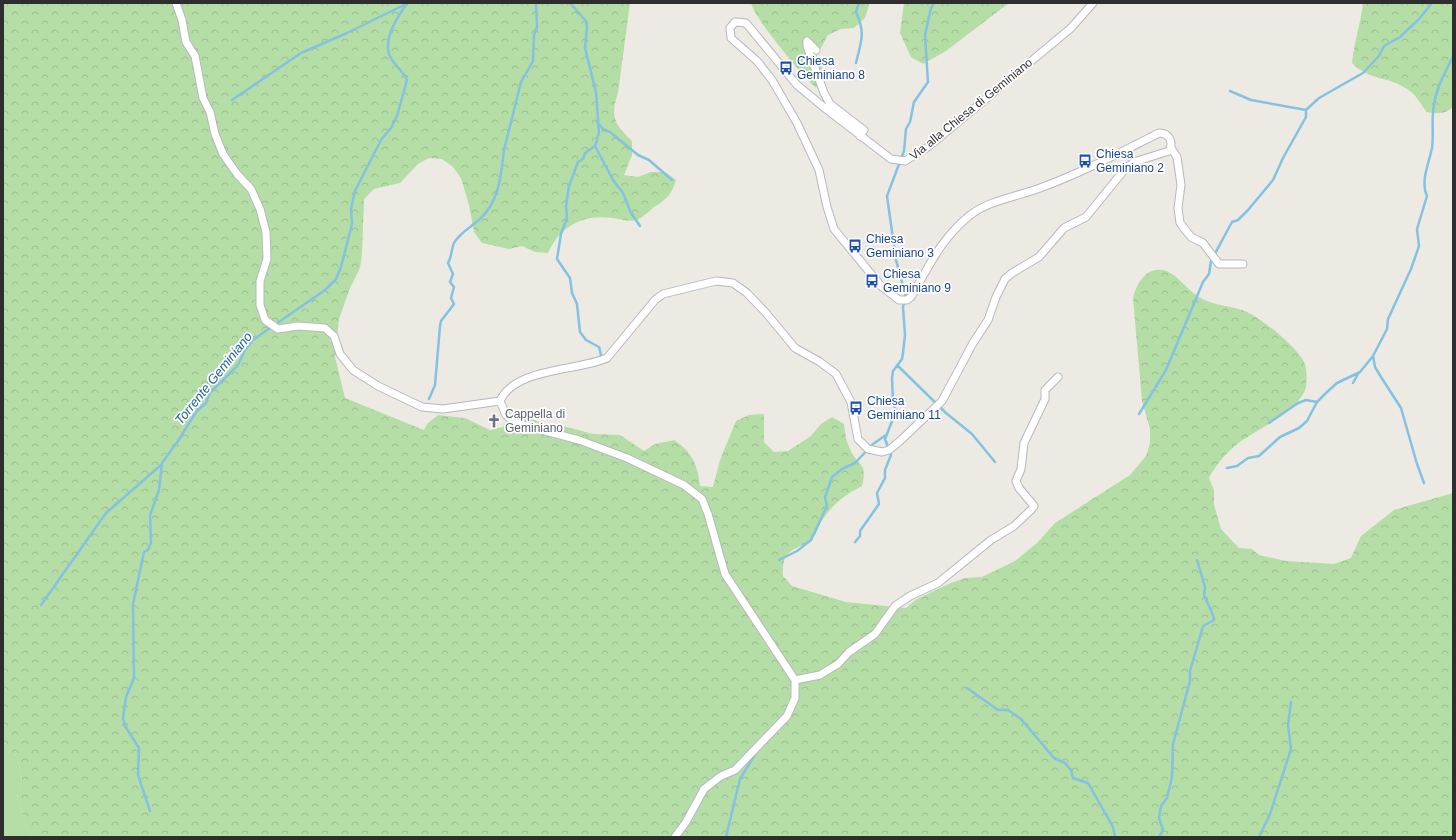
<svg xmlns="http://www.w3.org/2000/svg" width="1456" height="840" viewBox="0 0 1456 840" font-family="Helvetica,sans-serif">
  <defs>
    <pattern id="forest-crowns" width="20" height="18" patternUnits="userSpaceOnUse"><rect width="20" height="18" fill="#b5dda6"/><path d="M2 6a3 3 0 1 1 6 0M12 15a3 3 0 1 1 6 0" fill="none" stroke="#9cbe8f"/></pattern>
  </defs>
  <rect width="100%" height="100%" fill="#edeae3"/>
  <path fill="#b5dda6" d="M 10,751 L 17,757 L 22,778 L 17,798 L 31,837 L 3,837 L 3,760 Z"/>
  <path fill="url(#forest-crowns)" d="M 3,3 L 630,3 L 618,93 C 610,116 614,124 632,141 L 632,155 L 624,175 L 638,177 L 651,172 L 665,172 L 676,180 C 672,194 666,200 654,207 C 649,211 644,216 639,219 C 630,223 622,219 612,218 C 583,214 560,226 548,253 L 535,252 L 522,246 L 509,249 L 482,243 L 474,232 L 469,205 L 461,178 L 453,167 L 442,159 L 429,158 L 418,164 L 400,183 L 374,189 L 364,199 L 362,254 L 360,268 L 350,288 L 339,319 L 335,357 L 345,398 L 424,430 L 427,424 L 438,415 L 465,418 L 490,430 L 503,427 L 511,412 L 516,410 L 540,423 L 567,427 L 593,434 L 620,435 L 644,451 L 655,444 L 674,440 C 692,452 698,465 700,486 L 713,487 L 720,460 L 736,421 L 749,415 L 764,414 L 764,442 L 774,452 L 788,451 L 811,436 L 821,424 L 832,417 L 844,424 C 845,433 846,441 850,449 C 858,468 868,460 862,486 C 846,494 833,504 823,519 C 819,524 818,531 814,536 C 799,553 781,544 783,576 L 792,586 L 846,602 L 906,608 L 917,599 L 951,583 L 965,578 L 982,577 L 1015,561 L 1037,543 L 1055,523 L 1130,475 L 1146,456 L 1150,443 L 1150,429 L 1142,401 L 1133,298 C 1136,286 1143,271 1157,270 C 1174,268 1185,289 1199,297 C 1213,306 1229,305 1245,311 C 1261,318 1296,346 1304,362 C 1307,368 1307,380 1306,386 C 1303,409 1252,432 1236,445 C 1224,455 1216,465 1209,478 L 1214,490 L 1214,505 L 1221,529 L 1239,548 L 1252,549 L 1259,555 L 1286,561 L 1334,564 L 1351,558 L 1361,536 L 1394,510 L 1453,493 L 1453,837 L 31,837 L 17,798 L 22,778 L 17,757 L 10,751 L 3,760 Z
    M 751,3 L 868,3 L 869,5 L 865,18 L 854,28 L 841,29 L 828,35 L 817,55 C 823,71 825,73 816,88 C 803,76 754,18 751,3 Z
    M 904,3 L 1009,3 L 946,51 L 923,64 L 911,57 L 900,33 Z
    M 1363,3 L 1453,3 L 1453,107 C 1445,114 1438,114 1427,112 C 1420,104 1417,95 1407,89 C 1388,76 1370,81 1352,63 C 1354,42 1361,23 1363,3 Z"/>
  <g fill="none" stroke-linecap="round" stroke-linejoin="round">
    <path stroke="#83c2e2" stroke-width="2.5" d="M 570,3 L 586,21 L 587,28 L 585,48 L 596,92 L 599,133 L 595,146 L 585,153 L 583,159 L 578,162 L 569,186 L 566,206 L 567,218 L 561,234 L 557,259 L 570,278 L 572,293 L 577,304 L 580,332 L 586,340 L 599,347 L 601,355
      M 856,63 C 861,41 866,34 856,12 L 859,3
      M 1230,91 L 1251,100 L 1306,110
      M 232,100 L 301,53 L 347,33 L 406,4
      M 597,122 L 604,130 L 610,132 L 638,155 L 649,160 L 672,180
      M 595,146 L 613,180 L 623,193 L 631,213 L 640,226
      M 1373,356 L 1375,367 L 1381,377 L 1401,408 L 1417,464 L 1424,483
      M 897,365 L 946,413 L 972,434 L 995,462
      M 1353,383 L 1358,374
      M 429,399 L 435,385 L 440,326 L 441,321 L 454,304 L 451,298 L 454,287 L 450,282 L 453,274 L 448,263 C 452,257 451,249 454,243 C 460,232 473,226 481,218 C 500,200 501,173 504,150 L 521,82 L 533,61 L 534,35 L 537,27 L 536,3
      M 1139,414 L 1166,370 L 1203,282 L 1209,274 L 1211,261 L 1232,222 L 1238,220 L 1248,210 L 1273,180 L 1283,158 L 1306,117 L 1306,110 L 1319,98 L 1363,73 L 1379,56 L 1384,46 L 1400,37 L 1419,19 L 1432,3
      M 1269,423 L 1298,403 L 1306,400 L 1317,402
      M 1227,468 L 1237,466 L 1248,458 L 1259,456 L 1280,437 L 1299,428 L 1307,421 L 1317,402 L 1327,392 L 1337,383 L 1360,372 L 1373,356 L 1387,329 L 1388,319 L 1411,269 L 1419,246 L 1417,229 L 1427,196 C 1420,182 1429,163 1432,148 C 1434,134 1431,119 1434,105 C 1436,87 1446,72 1453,56
      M 855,542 L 860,536 L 860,531 L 879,504 L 877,493 L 885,478 L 885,470 L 891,455 L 885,439 L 896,411 L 893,402 L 892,378 L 893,371 L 902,359 L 903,353 L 905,335 L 903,307 L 906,297 L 896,260 L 887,196 L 904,151 L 906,129 L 910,122 L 914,102 L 928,82 L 925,35 L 931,8 L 934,3
      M 779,560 L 797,551 L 811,540 L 827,506 L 825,497 L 832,477 L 842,469 L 855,463 L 873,444 L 886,435
      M 41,605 L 106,513 L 161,465
      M 967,688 L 998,710 L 1008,710 L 1021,719 L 1054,758 L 1065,763 L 1071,770 L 1073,778 L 1088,783 L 1113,827 L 1115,837
      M 150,811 L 138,775 L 139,748 L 125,726 L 123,718 L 126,697 L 134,678 L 133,604 L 144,552 L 148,550 L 151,543 L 150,515 L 159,490 L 162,463 L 178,441 L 196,412 L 206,403 L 209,394 L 238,365 L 245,350 L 253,340 L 325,290 L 336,279 L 341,267 L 352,224 L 351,209 L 355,191 L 381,140 L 391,128 L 397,116 L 407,80 C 403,72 397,67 392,60 C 380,42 397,18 407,3
      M 726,837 L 740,779 L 756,753
      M 1159,837 L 1163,830 L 1159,818 L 1161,806 L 1167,798 L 1172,777 L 1173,744 L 1190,681 L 1190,671 L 1203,626 L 1214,620 L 1213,615 L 1204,595 L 1205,587 L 1197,560
      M 1259,837 L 1270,814 L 1291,749 L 1288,725 L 1291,702"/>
    <g stroke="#b6b7c0" stroke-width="9">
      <path id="street" d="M 176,3 L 182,20 L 186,42 L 195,56 L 203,98 L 210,112 L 215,134 L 223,154 L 237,174 L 251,189 L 260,209 L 266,232 L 267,259 L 260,281 L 260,305 L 265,320 L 278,329 L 298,326 L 325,328 L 334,336 L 340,354 L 353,370 L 378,386 L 422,407 L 443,409 L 500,401
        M 807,41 L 807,46 L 824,93 L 830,104 L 864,130 L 860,136
        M 807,41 L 816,50
        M 1171,148 L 1177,157 L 1181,185 L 1178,208 L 1180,223 L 1191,237 L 1203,243 L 1219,264 L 1243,264
        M 500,401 C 514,368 577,371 607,358 L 655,300 L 663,294 L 716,281 L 733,283 L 747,293 L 766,313 L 795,348 L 820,362 L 836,374 L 851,402 L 858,439 L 868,449 L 882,452 L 889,450 L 900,441 L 942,401 L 973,343 L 988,320 L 996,297 L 1005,279 L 1012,273 L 1039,257 L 1064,228 L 1086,217 L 1125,169 L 1134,162 L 1169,151 C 1174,142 1169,133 1159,133 C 1121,152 1079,174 1040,188 C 1016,197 989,200 969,216 C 940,240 930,265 911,297 L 907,300 L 899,300 L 881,286 L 834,229 L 827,207 L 819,170 L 797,123 L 772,80 L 757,61 L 731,38 L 730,28 L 735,22 L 746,23 L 797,85 L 826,109 L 891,159 L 905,161 L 928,147 L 1071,28 L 1093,3
        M 500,401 L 506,415 L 515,423 L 579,440 L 627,458 L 684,485 L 702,499 L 708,514 L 725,574 L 795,680 L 795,698 L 787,716 L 735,770 L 721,776 L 704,789 L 686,822 L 675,837
        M 795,680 L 820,675 L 838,664 L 849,652 L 875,634 L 895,606 L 910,596 L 938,583 L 991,540 L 1014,526 L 1032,509 L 1034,506 L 1019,488 L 1016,481 L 1021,469 L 1024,443 L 1045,399 L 1045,390 L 1058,377"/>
    </g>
    <use href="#street" stroke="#fff" stroke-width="7"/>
  </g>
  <defs>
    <g id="bus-bare" transform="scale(1.08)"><path d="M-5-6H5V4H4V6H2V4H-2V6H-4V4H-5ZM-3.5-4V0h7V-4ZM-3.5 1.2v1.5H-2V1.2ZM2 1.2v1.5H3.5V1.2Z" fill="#1a4fb4" stroke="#fff" stroke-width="2.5" paint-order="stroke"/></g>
    <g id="church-bare" transform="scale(1.08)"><path d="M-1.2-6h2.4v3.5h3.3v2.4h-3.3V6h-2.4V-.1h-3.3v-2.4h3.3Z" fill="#6b7280" stroke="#fff" stroke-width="2.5" paint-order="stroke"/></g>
  </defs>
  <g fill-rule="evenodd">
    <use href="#bus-bare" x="786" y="68"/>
    <use href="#bus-bare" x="1085" y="161"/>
    <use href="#bus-bare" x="855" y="246"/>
    <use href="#bus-bare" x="872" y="281"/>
    <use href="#bus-bare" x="856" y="408"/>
    <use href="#church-bare" x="494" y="421"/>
  </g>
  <g text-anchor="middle" stroke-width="3.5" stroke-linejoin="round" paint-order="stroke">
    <g font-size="12" fill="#164399" stroke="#fff" text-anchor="start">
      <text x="797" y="65">Chiesa<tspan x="797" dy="14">Geminiano 8</tspan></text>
      <text x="1096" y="158">Chiesa<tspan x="1096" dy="14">Geminiano 2</tspan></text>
      <text x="866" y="243">Chiesa<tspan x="866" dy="14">Geminiano 3</tspan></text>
      <text x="883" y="278">Chiesa<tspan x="883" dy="14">Geminiano 9</tspan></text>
      <text x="867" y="405">Chiesa<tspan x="867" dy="14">Geminiano 11</tspan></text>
    </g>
    <g font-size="12" fill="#2e2e2e" stroke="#fff">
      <text transform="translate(971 109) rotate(-39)" y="4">Via alla Chiesa di Geminiano</text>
    </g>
    <g font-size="12" fill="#5b616d" stroke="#fff" text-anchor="start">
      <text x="505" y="418">Cappella di<tspan x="505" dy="14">Geminiano</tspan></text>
    </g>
    <g font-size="13" font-style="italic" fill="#1e6292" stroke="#fff">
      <text transform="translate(213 378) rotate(-51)" y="5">Torrente Geminiano</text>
    </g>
  </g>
  <rect width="1456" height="840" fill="none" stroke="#2e2e2e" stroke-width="8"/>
</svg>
